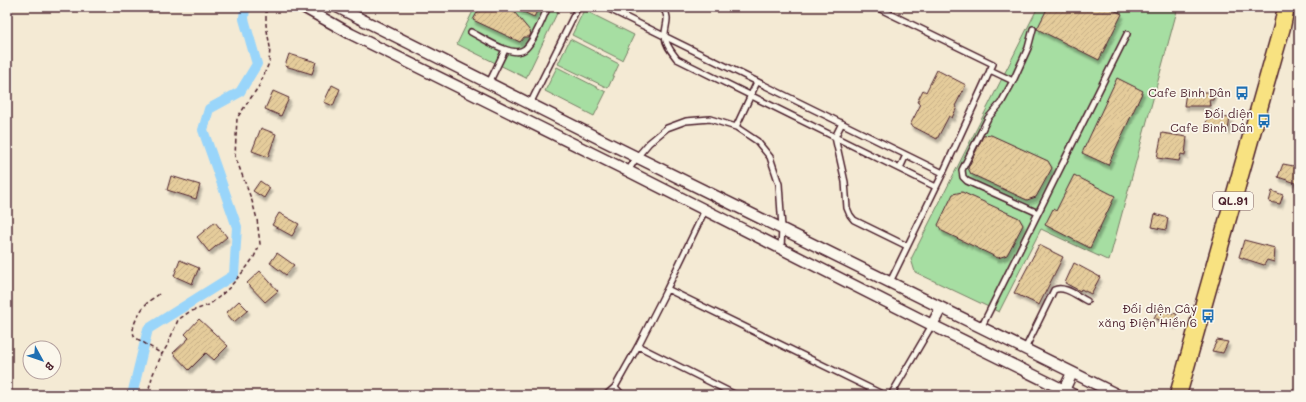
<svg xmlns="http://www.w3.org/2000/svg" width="1306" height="402" viewBox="0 0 1306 402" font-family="Mali,sans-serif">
  <defs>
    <pattern id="building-hatch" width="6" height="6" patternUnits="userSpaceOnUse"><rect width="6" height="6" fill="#e5cc9b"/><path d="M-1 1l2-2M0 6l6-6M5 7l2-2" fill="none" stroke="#c6af86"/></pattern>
    <filter id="shadow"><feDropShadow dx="2" dy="4" stdDeviation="1" flood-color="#0004"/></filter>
  </defs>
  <rect width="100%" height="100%" fill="#f4ead4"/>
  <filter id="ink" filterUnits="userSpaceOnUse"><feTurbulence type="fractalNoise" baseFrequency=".025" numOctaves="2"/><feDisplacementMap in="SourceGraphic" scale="8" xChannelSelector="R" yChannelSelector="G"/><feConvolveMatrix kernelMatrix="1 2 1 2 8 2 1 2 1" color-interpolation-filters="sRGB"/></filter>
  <g filter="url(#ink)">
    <path fill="#a6dea2" stroke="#787e66" d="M 475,7 L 560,7 L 526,78 L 457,44 Z
      M 1038,7 L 1178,7 L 1109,261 L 1041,229 L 999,312 L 915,272 L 911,259 Z
      M 584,10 L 634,35 L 622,60 L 572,35 Z
      M 570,39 L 619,64 L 608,88 L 558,64 Z
      M 557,67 L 606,92 L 594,116 L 545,91 Z"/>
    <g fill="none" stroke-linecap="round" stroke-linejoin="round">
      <path stroke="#99d5fa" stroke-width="10" d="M 132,395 L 148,329 L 234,275 L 237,227 L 203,130 L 209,109 L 240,92 L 257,64 L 244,19 L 245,7"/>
    </g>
    <path fill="url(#building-hatch)" stroke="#4a1f2b" filter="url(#shadow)" d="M 480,7 L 510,7 L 530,31 L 531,34 L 529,37 L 524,37 L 520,42 L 473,20 Z
      M 513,7 L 539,7 L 534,17 Z
      M 1048,7 L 1108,7 L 1122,14 L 1099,60 L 1037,29 Z
      M 289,54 L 316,62 L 312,74 L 285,66 Z
      M 937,70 L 966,85 L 955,106 L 957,107 L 952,118 L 949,116 L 937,139 L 910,125 L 921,104 L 917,102 L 923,90 L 926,92 Z
      M 1117,78 L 1143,91 L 1108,165 L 1082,153 Z
      M 332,85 L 340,89 L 333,106 L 324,102 Z
      M 273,91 L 289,98 L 281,116 L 265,109 Z
      M 1186,92 L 1214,92 L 1213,100 L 1209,100 L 1210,106 L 1184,106 Z
      M 1208,116 L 1230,118 L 1228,130 L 1205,127 Z
      M 261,128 L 276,134 L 268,157 L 252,151 Z
      M 1162,133 L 1187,137 L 1185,155 L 1181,154 L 1179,161 L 1157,158 Z
      M 991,135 L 1048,161 L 1052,168 L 1036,197 L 1027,200 L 971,174 L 968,168 L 983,136 Z
      M 1283,164 L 1299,167 L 1299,184 L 1278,177 Z
      M 1074,175 L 1115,196 L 1090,248 L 1045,225 L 1053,209 L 1056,211 Z
      M 171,176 L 200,185 L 196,199 L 167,190 Z
      M 260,181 L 270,188 L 264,198 L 253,191 Z
      M 1272,191 L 1283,195 L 1280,204 L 1269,202 Z
      M 962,192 L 1019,218 L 1023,225 L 1007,255 L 998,258 L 942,231 L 938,225 L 953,194 Z
      M 279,213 L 299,224 L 292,236 L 272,225 Z
      M 1155,214 L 1168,218 L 1166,230 L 1152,227 Z
      M 215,222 L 227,237 L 209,252 L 197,237 Z
      M 1244,240 L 1275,248 L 1274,262 L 1267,260 L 1264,265 L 1239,257 Z
      M 1039,245 L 1063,257 L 1039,305 L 1014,293 Z
      M 277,253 L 294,265 L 286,275 L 270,263 Z
      M 180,260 L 199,268 L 192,284 L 174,276 Z
      M 1074,263 L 1100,277 L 1091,294 L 1081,289 L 1080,291 L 1065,283 Z
      M 260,271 L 278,291 L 265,302 L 247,283 Z
      M 239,301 L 248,310 L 234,322 L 226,313 Z
      M 1158,310 L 1177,314 L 1174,325 L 1154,318 Z
      M 199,319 L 228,346 L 214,360 L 206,353 L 189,370 L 173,353 L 189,338 L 185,334 Z
      M 1217,340 L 1228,342 L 1223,353 L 1212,351 Z"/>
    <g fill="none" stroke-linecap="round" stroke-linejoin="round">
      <g stroke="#4a1f2b" stroke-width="8">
        <path id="service" d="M 605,7 L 943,173
          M 662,7 C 672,19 664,25 665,37 C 666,46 672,52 677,59 L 936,187
          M 876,7 L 993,64 L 943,173 L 890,282
          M 1033,29 L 1028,48 L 1013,81 L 1001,103 L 988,118 L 962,170 L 963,177 L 967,181 L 1038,213
          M 471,32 C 483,38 513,59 525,49 C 535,40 542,19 548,7
          M 990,70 L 1013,81
          M 489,83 L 505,50
          M 530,104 L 578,7
          M 842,123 L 835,137 L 845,182 L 847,208 L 850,215 L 854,220 L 907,246
          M 736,127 L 757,82
          M 900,168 L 906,155
          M 628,171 L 637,157 L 649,143 L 667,128 L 686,121 L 710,119 L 736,127 L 757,141 L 770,157 L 779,184 L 782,228 L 781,248
          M 705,210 L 667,289 L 884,395
          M 981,328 L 1127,34
          M 638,346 L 736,395
          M 1025,349 L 1054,290 C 1064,285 1077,296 1087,301
          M 606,395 L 615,387
          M 622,395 L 615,387 L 638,346 L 667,289
          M 891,395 L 932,325"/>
      </g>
      <g stroke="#4a1f2b" stroke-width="13">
        <path id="minor" d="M 303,7 L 351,34 L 628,171 L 932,325 L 1074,395
          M 337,7 L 602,140 L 1118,395
          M 932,325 L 941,308
          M 1064,390 L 1072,373"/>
      </g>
      <g stroke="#4a1f2b" stroke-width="19">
        <path id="trunk" d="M 1178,395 L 1282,27 L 1286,7"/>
      </g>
      <path stroke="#4a1f2b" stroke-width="1.5" stroke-dasharray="4 3" stroke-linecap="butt" d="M 159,294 C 156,297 151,299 148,302 C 141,309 127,330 136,338 L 162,354
        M 147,395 L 153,374 L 162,354 L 167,346 L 178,320 L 189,312 L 209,305 L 219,297 L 229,288 L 247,267 L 254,257 L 260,244 L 257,219 L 252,201 L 235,156 L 237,118 L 259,86 L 269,63 L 270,47 L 266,25 L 266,7"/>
      <use href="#service" stroke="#fbf7ec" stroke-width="5"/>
      <use href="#minor" stroke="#fbf7ec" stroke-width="10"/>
      <use href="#trunk" stroke="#f8e281" stroke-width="16"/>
    </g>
  </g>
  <defs>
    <g id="bus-bare" transform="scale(1.08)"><path d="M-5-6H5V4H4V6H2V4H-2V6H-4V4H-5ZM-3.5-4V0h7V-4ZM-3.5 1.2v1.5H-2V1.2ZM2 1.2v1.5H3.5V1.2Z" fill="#1f6fb2" stroke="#fbf7ec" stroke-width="2.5" paint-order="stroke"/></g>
  </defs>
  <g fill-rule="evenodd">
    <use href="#bus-bare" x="1242" y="93"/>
    <use href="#bus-bare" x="1264" y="121"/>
    <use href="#bus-bare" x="1208" y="316"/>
  </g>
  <g text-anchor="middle" stroke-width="3.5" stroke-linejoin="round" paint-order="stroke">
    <rect fill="#fbf7ec" stroke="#7f6065" stroke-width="1" x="1213" y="192" width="40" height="18" rx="3"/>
    <g font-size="11" font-weight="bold" fill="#4a1f2b">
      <text x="1233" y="205">QL.91</text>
    </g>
    <g font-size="12" fill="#4a1f2b" stroke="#fbf7ec" text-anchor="end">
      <text x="1231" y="97">Cafe Bình Dân</text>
      <text x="1253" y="118">Đối diện<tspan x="1253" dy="14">Cafe Bình Dân</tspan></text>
      <text x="1197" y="313">Đối diện Cây<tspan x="1197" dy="14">xăng Điện Hiền 6</tspan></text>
    </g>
  </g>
  <rect width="1306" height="402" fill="none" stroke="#fbf7ec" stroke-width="24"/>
  <rect x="12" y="12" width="1282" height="378" fill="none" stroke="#4a1f2b" stroke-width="1.5" filter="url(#ink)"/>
  <g transform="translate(42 360) rotate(130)"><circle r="19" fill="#fbf7ec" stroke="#b4a19f"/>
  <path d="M0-3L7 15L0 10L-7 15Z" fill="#1f6fb2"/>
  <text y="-6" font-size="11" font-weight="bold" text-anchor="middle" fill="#4a1f2b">B</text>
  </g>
</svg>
